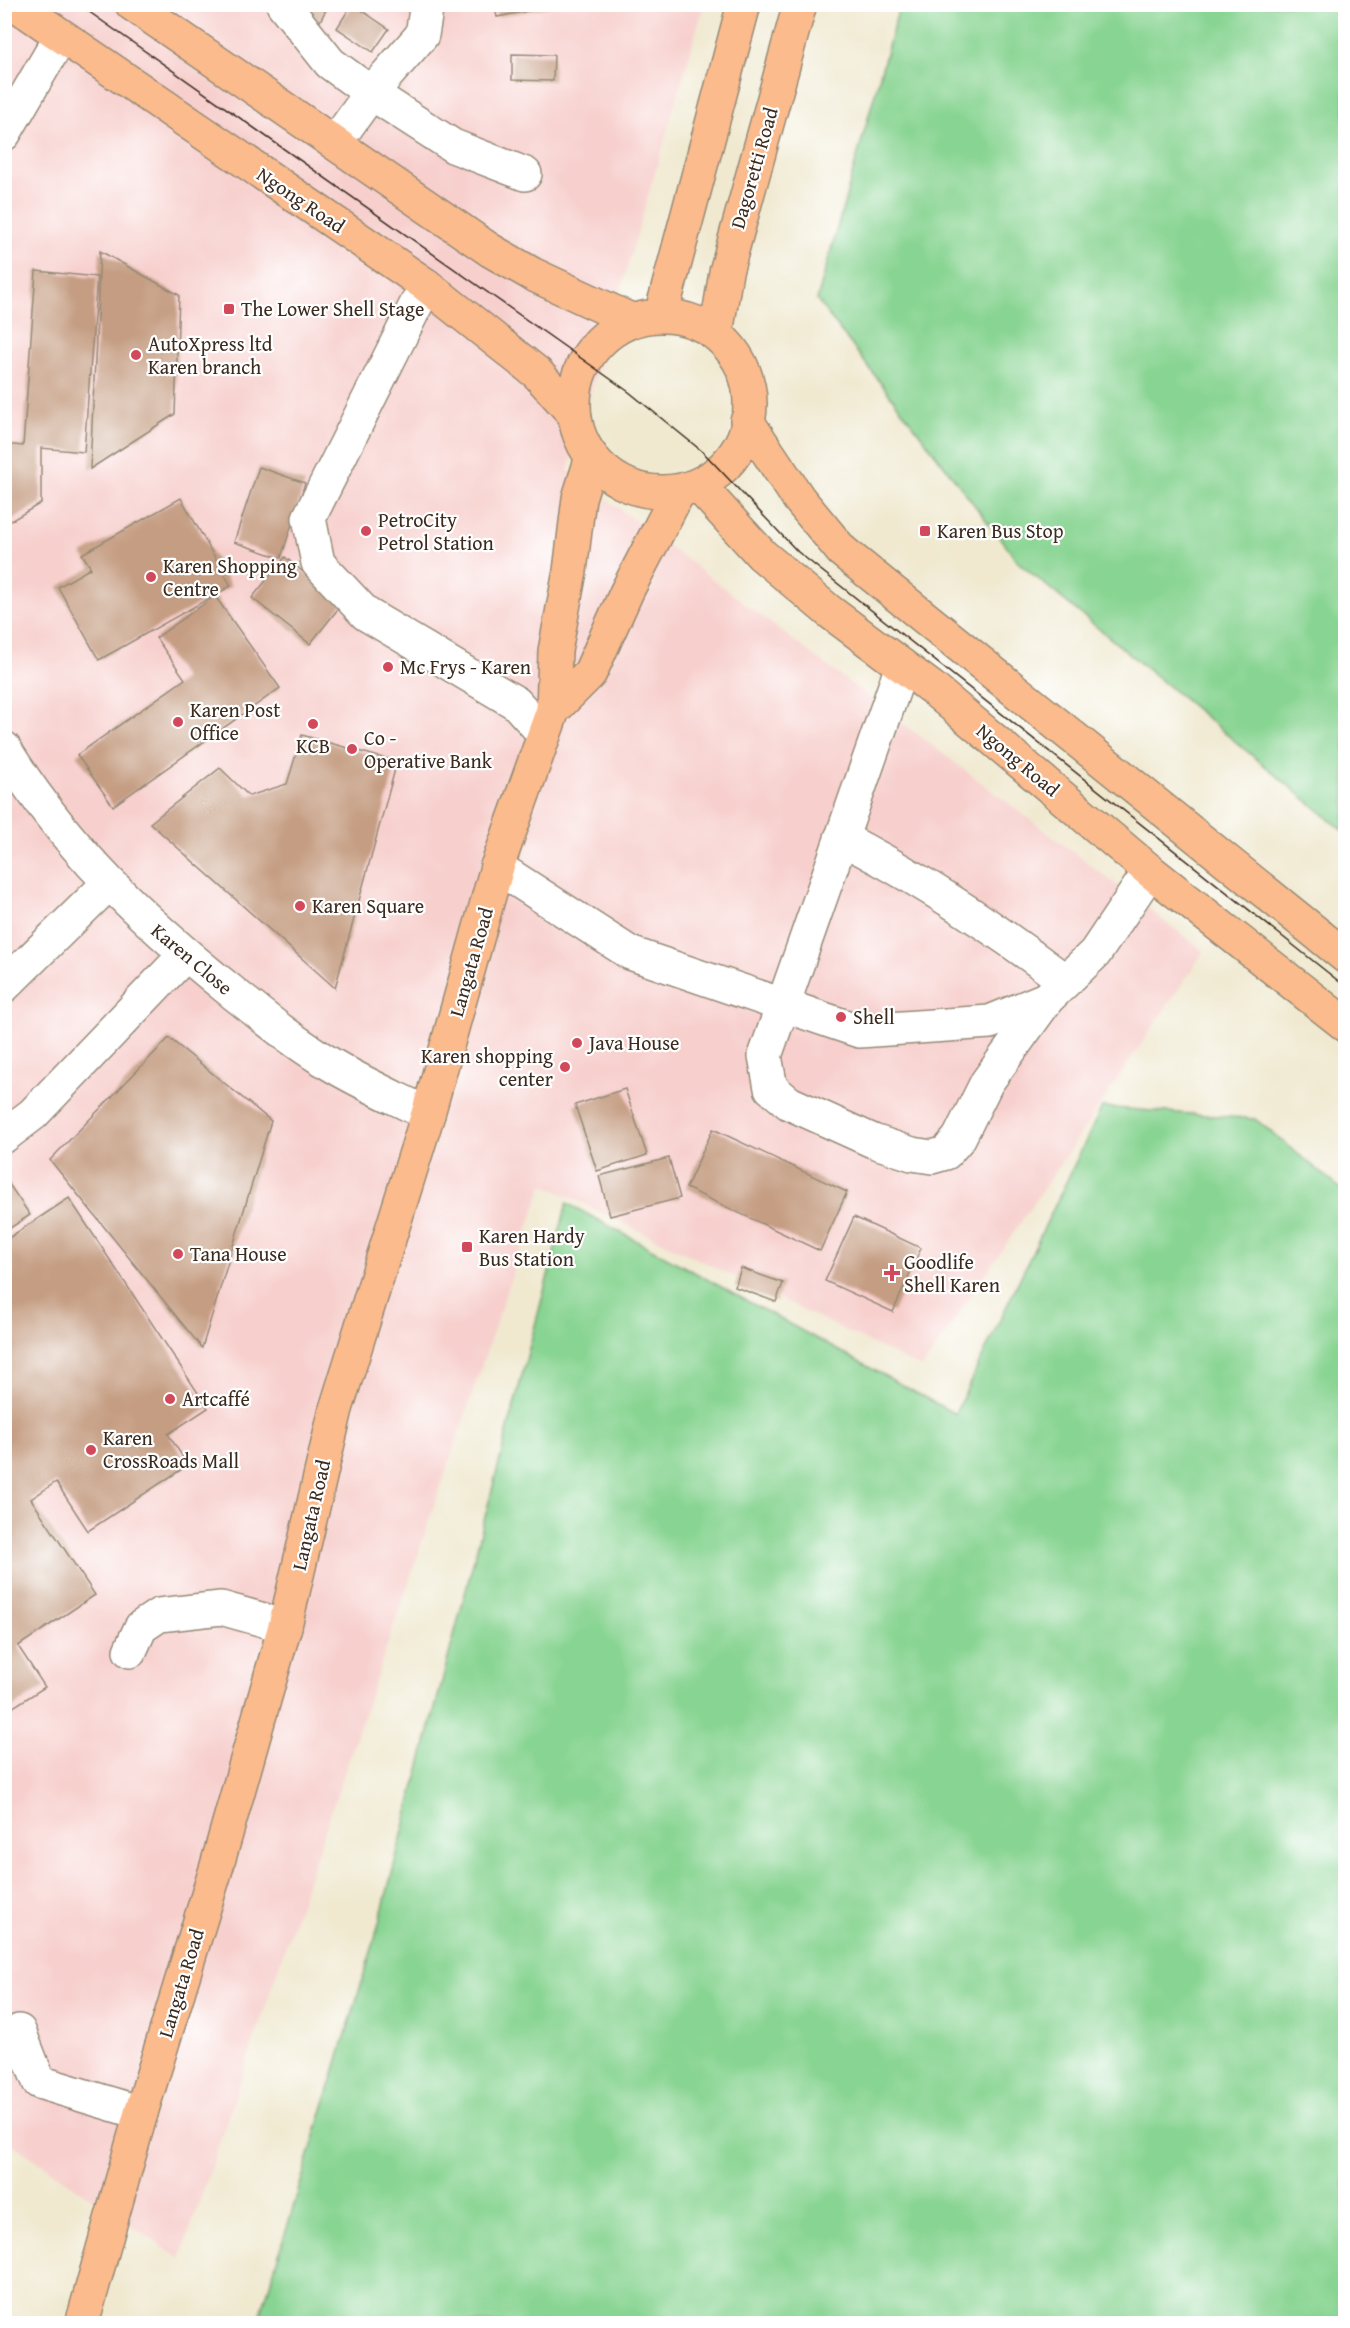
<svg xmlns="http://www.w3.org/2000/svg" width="1350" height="2328" viewBox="0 0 1350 2328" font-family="'Gentium Book Plus',serif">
  <rect width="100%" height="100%" fill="#fff"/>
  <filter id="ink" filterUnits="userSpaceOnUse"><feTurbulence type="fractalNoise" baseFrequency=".0167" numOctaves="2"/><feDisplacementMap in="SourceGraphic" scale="12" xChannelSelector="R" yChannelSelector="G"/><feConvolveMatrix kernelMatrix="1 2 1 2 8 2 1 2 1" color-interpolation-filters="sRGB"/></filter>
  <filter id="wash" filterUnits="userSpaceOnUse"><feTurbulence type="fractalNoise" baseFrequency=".008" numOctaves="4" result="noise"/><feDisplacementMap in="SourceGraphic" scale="24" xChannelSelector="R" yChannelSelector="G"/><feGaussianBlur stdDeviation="1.35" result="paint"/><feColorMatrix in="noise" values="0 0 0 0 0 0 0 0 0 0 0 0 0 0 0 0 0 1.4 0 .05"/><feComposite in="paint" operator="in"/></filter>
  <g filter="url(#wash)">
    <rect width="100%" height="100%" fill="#f0e9d0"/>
    <path fill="#f7d0ce" d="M 5,5 L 704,5 L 568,470 L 1204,951 L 922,1368 L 543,1184 L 180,2259 L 5,2139 Z"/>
    <path fill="#88d492" stroke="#627f58" stroke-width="1.5" d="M 900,4 L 1345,5 L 1345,832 L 1019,563 L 817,300 Z
      M 1102,1107 L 1255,1119 L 1345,1192 L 1345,2323 L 258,2323 L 374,1942 L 567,1203 L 955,1414 Z"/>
    <g id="blocks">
      <path fill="#c59d82" d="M 297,4 L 329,4 L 319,23 Z
        M 352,4 L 389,29 L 373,52 L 337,28 Z
        M 494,4 L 553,4 L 553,6 L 497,17 Z
        M 512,54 L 554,55 L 553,81 L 512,80 Z
        M 100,251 L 179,295 L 175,414 L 90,469 Z
        M 36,271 L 97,277 L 84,452 L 41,448 L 41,503 L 4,525 L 4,444 L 23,446 Z
        M 259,467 L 305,483 L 281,558 L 234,542 Z
        M 181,498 L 231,586 L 99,660 L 58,587 L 91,568 L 82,554 Z
        M 285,557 L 342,604 L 310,644 L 252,598 Z
        M 215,596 L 280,688 L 113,806 L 77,755 L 185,679 L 156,638 Z
        M 302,735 L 397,762 L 335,988 L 150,823 L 220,768 L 249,796 L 287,784 Z
        M 169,1038 L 271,1121 L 202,1348 L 50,1160 Z
        M 625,1089 L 647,1155 L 597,1171 L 575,1105 Z
        M 713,1129 L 847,1192 L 820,1251 L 686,1188 Z
        M 669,1158 L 680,1198 L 610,1216 L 599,1176 Z
        M 4,1177 L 30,1215 L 4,1232 Z
        M 69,1198 L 208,1408 L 168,1434 L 188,1465 L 88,1531 L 56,1482 L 31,1499 L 95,1595 L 18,1646 L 45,1687 L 4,1713 L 4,1241 Z
        M 854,1217 L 921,1248 L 893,1312 L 825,1281 Z
        M 741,1268 L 783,1283 L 776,1302 L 735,1287 Z"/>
    </g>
  </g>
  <g filter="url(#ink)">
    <use href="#blocks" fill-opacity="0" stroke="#968a77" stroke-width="1.5"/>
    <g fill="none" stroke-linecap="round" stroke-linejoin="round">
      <g stroke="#968a77" stroke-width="36">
        <path id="minor" d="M 283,4 L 330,63 L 371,93 L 335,143
          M 427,4 L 422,35 L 371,93 L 453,146 L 525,174
          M 4,134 L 61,36
          M 426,285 L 309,518 L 318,563 L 366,614 L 516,703 L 544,734
          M 902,666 L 765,1056 L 771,1088 L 789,1103 L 873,1141 L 912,1154 L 932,1157 L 946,1153 L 959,1138 L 987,1082 L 1048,998
          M 4,748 C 65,847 142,920 232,992 C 262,1016 294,1042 327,1062 C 359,1082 394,1097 428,1114
          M 841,838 C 921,879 994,927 1065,981
          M 497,867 L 630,953 L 859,1031 L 990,1022 L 1048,998 L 1095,953 L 1150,871
          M 4,986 L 108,884
          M 4,1136 L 33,1114 L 185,955
          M 130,1651 L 141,1627 L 159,1615 L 221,1608 L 285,1626
          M 19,2031 L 39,2082 L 141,2113"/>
      </g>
      <g stroke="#968a77" stroke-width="36">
        <path id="major" d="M 15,4 L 426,285 L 537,373 L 573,413
          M 132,4 L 490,250 L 532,274 L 631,320
          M 661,315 L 744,4
          M574 404a88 88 0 1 1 176 0a88 88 0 1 1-176 0Z
          M 716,334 L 726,272 L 800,4
          M 747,421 L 799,499 L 842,551 L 1346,957
          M 699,486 L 762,555 L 830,612 L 932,688 L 1150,871 L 1346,1025
          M 553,710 L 590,673 L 627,591 L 679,491
          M 82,2324 L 141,2113 L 216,1869 L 285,1626 L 336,1409 L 428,1114 L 497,867 L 553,710 L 555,651 L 570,571 L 579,498 L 592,457"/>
      </g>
      <use href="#minor" stroke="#fff" stroke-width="33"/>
      <use href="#major" stroke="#fbbb8c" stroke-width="33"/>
      <path stroke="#3b2a1e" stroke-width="1.5" d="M 78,4 L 629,392 L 703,452 L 798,552 L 1346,987"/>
    </g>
  </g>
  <g fill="#d1495b" stroke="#fff" stroke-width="2">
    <rect x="223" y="303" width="12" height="12" rx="3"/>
    <circle cx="136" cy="355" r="6"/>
    <circle cx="366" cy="531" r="6"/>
    <rect x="919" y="525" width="12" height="12" rx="3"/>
    <circle cx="151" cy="577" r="6"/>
    <circle cx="388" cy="667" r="6"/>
    <circle cx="178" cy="722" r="6"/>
    <circle cx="313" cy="724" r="6"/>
    <circle cx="352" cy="749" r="6"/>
    <circle cx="300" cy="906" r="6"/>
    <circle cx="841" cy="1017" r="6"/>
    <circle cx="577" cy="1043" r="6"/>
    <circle cx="565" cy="1067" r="6"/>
    <rect x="461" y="1241" width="12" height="12" rx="3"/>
    <circle cx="178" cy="1254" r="6"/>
    <path d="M889 1264h6v6h6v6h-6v6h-6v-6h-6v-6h6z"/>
    <circle cx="170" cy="1399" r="6"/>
    <circle cx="91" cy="1450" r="6"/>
  </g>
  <g text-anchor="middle" stroke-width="4.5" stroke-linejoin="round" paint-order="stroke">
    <g font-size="20" fill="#3b2a1e" stroke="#fff">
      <text transform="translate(754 168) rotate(-74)" y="7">Dagoretti Road</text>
      <text transform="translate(301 200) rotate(34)" y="7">Ngong Road</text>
      <text transform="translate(1018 760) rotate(40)" y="7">Ngong Road</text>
      <text transform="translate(192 959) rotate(40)" y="7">Karen Close</text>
      <text transform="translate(471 962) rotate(-74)" y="7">Langata Road</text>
      <text transform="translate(311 1515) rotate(-77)" y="7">Langata Road</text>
      <text transform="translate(181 1983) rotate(-73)" y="7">Langata Road</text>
    </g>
    <g font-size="20" fill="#3b2a1e" stroke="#fff" text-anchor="start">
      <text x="241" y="316">The Lower Shell Stage</text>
      <text x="148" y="351">AutoXpress ltd<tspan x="148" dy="23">Karen branch</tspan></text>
      <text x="378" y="527">PetroCity<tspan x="378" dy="23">Petrol Station</tspan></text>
      <text x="937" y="538">Karen Bus Stop</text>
      <text x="163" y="573">Karen Shopping<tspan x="163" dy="23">Centre</tspan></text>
      <text x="400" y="674">Mc Frys - Karen</text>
      <text x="190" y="717">Karen Post<tspan x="190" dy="23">Office</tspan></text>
      <text x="364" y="745">Co -<tspan x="364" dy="23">Operative Bank</tspan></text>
      <text x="313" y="753" text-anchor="middle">KCB</text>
      <text x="312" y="913">Karen Square</text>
      <text x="853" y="1024">Shell</text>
      <text x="589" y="1050">Java House</text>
      <text x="553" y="1063" text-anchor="end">Karen shopping<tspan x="553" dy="23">center</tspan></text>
      <text x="479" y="1243">Karen Hardy<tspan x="479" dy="23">Bus Station</tspan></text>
      <text x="190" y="1261">Tana House</text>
      <text x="904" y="1269">Goodlife<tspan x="904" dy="23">Shell Karen</tspan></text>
      <text x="182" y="1406">Artcaffé</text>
      <text x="103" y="1445">Karen<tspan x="103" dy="23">CrossRoads Mall</tspan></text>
    </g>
  </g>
  <rect width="1350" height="2328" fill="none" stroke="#fff" stroke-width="24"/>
</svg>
